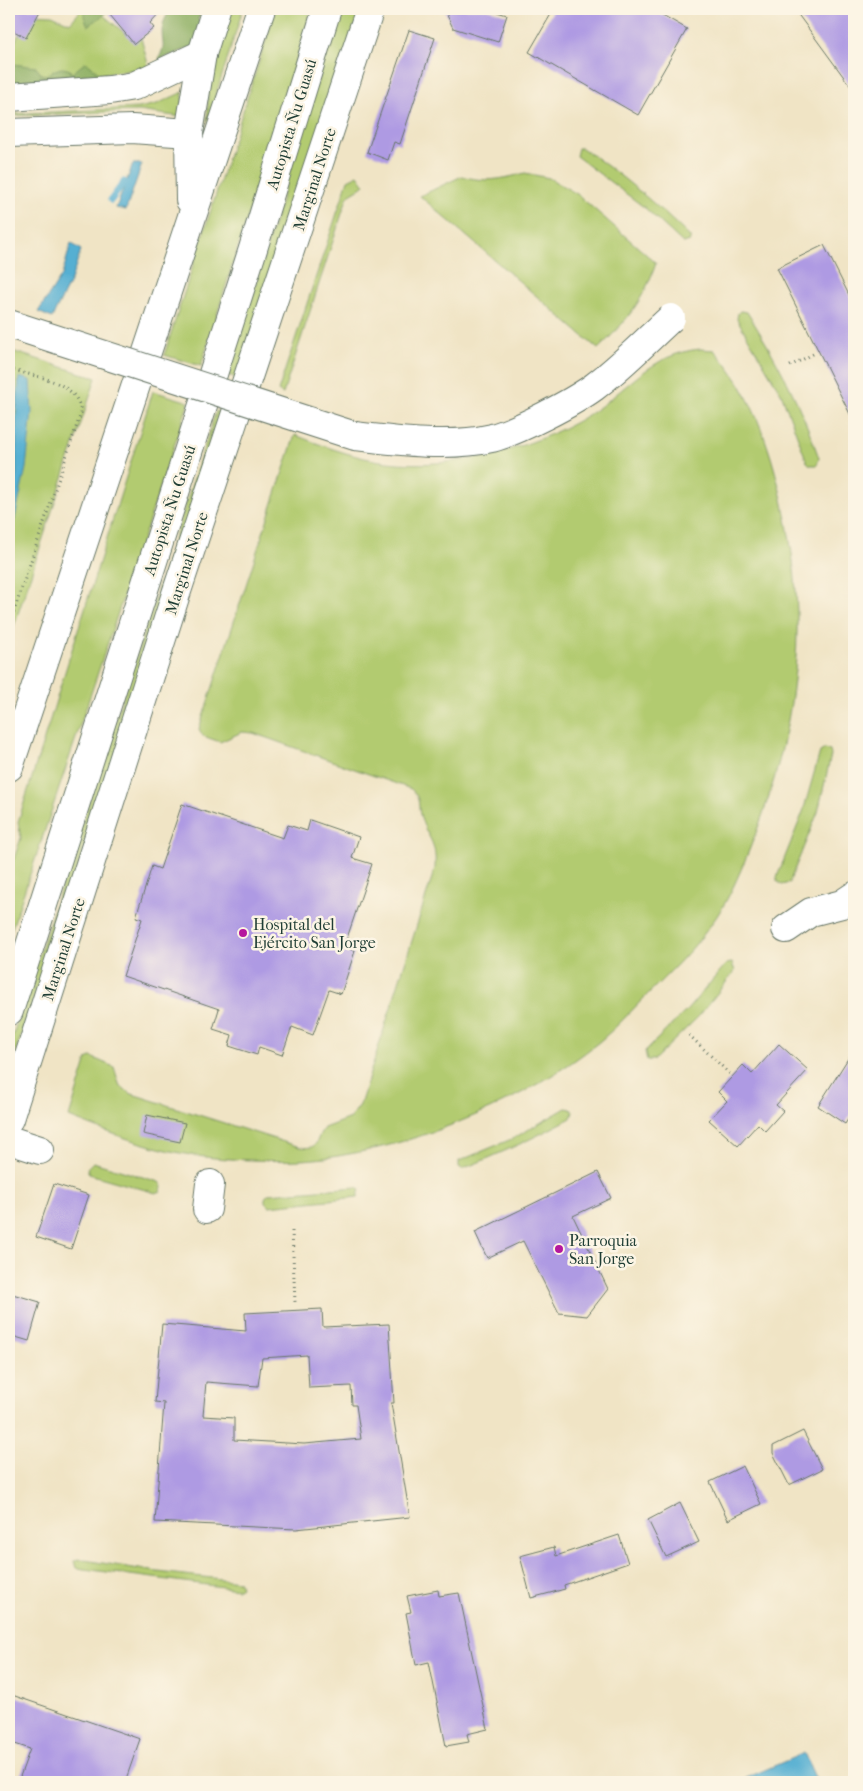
<svg xmlns="http://www.w3.org/2000/svg" width="863" height="1791" viewBox="0 0 863 1791" font-family="'IM FELL French Canon',serif">
  <rect width="100%" height="100%" fill="#fcf5e5"/>
  <filter id="ink" filterUnits="userSpaceOnUse"><feTurbulence type="fractalNoise" baseFrequency=".02" numOctaves="2"/><feDisplacementMap in="SourceGraphic" scale="10" xChannelSelector="R" yChannelSelector="G"/><feConvolveMatrix kernelMatrix="1 2 1 2 8 2 1 2 1" color-interpolation-filters="sRGB"/></filter>
  <filter id="wash" filterUnits="userSpaceOnUse"><feTurbulence type="fractalNoise" baseFrequency=".0096" numOctaves="4" result="noise"/><feDisplacementMap in="SourceGraphic" scale="20" xChannelSelector="R" yChannelSelector="G"/><feGaussianBlur stdDeviation="1.12" result="paint"/><feColorMatrix in="noise" values="0 0 0 0 0 0 0 0 0 0 0 0 0 0 0 0 0 1.4 0 .05"/><feComposite in="paint" operator="in"/></filter>
  <g filter="url(#wash)">
    <rect width="100%" height="100%" fill="#f0e4c5"/>
    <path fill="#b2cb70" stroke="#688452" d="M 82,9 L 96,9 L 127,35 L 140,34 L 149,68 L 9,85 L 9,39 L 15,42 L 28,14 L 52,15 L 70,23 Z
      M 229,9 L 243,9 L 207,123 L 209,74 Z
      M 276,9 L 312,9 L 201,366 L 164,355 Z
      M 339,9 L 361,9 L 243,380 L 228,375 Z
      M 183,92 L 182,117 L 139,111 L 9,116 L 9,114 L 139,108 L 157,104 Z
      M 578,148 L 582,148 C 621,174 656,204 690,237 L 690,241 L 683,243 L 645,208 L 576,156 Z
      M 525,173 L 549,178 L 577,194 L 656,263 C 644,300 626,322 598,349 L 420,196 L 462,176 C 485,183 503,179 525,173 Z
      M 358,175 L 365,185 L 350,194 L 347,198 L 283,394 L 278,391 L 348,180 Z
      M 740,311 L 747,312 C 777,359 801,405 819,458 L 817,465 L 810,465 L 807,462 L 781,393 L 737,319 L 738,313 Z
      M 700,349 L 714,350 C 762,400 782,487 792,554 C 807,654 788,755 750,848 C 739,875 728,902 710,926 C 692,951 669,973 647,995 C 632,1010 616,1028 599,1042 C 529,1099 427,1142 338,1156 C 304,1162 265,1161 230,1159 C 173,1157 122,1138 69,1117 L 87,1059 L 91,1057 L 114,1067 L 119,1084 L 129,1093 L 300,1147 C 321,1150 314,1140 324,1128 L 350,1118 L 360,1105 L 435,868 C 437,841 428,840 421,818 C 417,806 422,799 411,789 L 253,733 L 242,732 L 220,742 L 203,736 L 199,729 L 295,435 C 321,445 347,455 374,460 C 442,473 530,451 588,415 C 628,390 650,354 700,349 Z
      M 9,350 L 96,378 L 9,641 Z
      M 153,391 L 189,402 L 9,937 L 9,873 L 21,838 L 18,822 Z
      M 216,411 L 229,415 L 9,1072 L 9,1047 Z
      M 825,749 L 830,751 L 831,755 L 818,812 L 789,883 L 782,885 L 777,881 L 777,877 L 803,812 L 820,752 Z
      M 732,963 L 735,971 L 699,1016 L 654,1060 L 647,1060 L 645,1051 L 688,1009 L 726,964 Z
      M 566,1108 L 571,1109 L 573,1112 L 571,1118 C 536,1137 500,1154 462,1169 L 459,1167 L 459,1161 L 514,1138 Z
      M 93,1162 L 159,1182 L 162,1186 L 161,1191 L 156,1193 L 89,1174 L 87,1168 Z
      M 357,1187 L 360,1189 L 358,1197 L 269,1206 L 265,1202 L 265,1198 L 268,1194 Z
      M 78,1559 L 158,1572 L 239,1581 L 241,1587 L 238,1589 L 76,1568 L 74,1561 Z"/>
    <path fill="#8daf62" stroke="#56764b" d="M 84,9 L 108,9 L 104,15 L 88,26 L 84,16 Z
      M 171,9 L 206,9 L 198,18 L 202,29 L 202,43 L 159,60 C 160,54 164,49 163,43 C 161,28 162,22 171,9 Z
      M 86,62 L 99,73 L 100,77 L 9,93 L 9,68 L 13,64 L 36,67 L 41,74 L 46,75 C 55,71 59,65 70,70 L 71,74 Z"/>
    <path fill="#54afd2" stroke="#3a7683" d="M 133,164 L 142,164 L 126,210 L 116,208 Z
      M 71,243 L 81,250 L 71,280 L 52,318 L 38,312 L 62,275 Z
      M 19,377 L 30,380 L 32,412 L 26,468 L 9,546 L 9,506 L 16,476 L 16,415 Z
      M 804,1753 L 817,1782 L 737,1782 Z"/>
    <g fill="none" stroke-linecap="round" stroke-linejoin="round">
      <path stroke="#54afd2" stroke-width="7" d="M 111,200 L 124,182"/>
    </g>
    <g id="blocks">
      <path fill="#ae9ae3" fill-rule="evenodd" d="M 9,9 L 41,9 L 26,38 L 9,28 Z
        M 105,9 L 163,9 L 150,23 L 154,28 L 134,44 Z
        M 444,9 L 487,9 L 507,15 L 498,42 L 453,28 Z
        M 554,9 L 652,9 L 687,29 L 638,115 L 529,52 Z
        M 794,9 L 854,9 L 854,91 Z
        M 409,30 L 435,38 L 400,144 L 394,142 L 388,160 L 367,152 Z
        M 824,245 L 854,305 L 854,422 L 777,268 Z
        M 182,804 L 283,838 L 288,825 L 307,831 L 310,820 L 359,837 L 352,858 L 372,864 L 344,947 L 355,951 L 341,994 L 329,990 L 313,1035 L 292,1027 L 282,1055 L 259,1047 L 257,1055 L 229,1046 L 232,1035 L 213,1029 L 219,1009 L 123,976 L 142,919 L 136,917 L 152,866 L 160,869 Z
        M 779,1044 L 808,1070 L 776,1105 L 783,1111 L 765,1131 L 758,1124 L 738,1146 L 709,1120 L 727,1101 L 718,1092 L 743,1065 L 752,1074 Z
        M 854,1049 L 854,1110 L 845,1124 L 818,1106 Z
        M 147,1115 L 185,1123 L 180,1142 L 143,1134 Z
        M 598,1172 L 611,1198 L 573,1216 L 608,1289 L 587,1316 L 559,1313 L 523,1241 L 487,1258 L 475,1232 Z
        M 54,1184 L 89,1195 L 71,1249 L 36,1237 Z
        M 9,1293 L 40,1302 L 29,1341 L 9,1335 Z
        M 322,1309 L 323,1327 L 389,1324 L 394,1403 L 391,1403 L 410,1517 L 296,1529 L 155,1522 L 164,1403 L 155,1402 L 162,1324 L 246,1331 L 245,1313 ZM 307,1355 L 309,1388 L 351,1386 L 352,1405 L 356,1405 L 361,1439 L 304,1444 L 234,1440 L 234,1418 L 203,1416 L 206,1382 L 258,1386 L 262,1358 Z
        M 803,1431 L 822,1469 L 789,1485 L 773,1453 L 773,1446 Z
        M 743,1466 L 761,1504 L 728,1520 L 710,1482 Z
        M 680,1503 L 699,1542 L 666,1557 L 648,1520 Z
        M 619,1535 L 628,1563 L 564,1585 L 565,1589 L 531,1598 L 520,1556 L 554,1547 L 556,1556 Z
        M 438,1590 L 439,1596 L 459,1593 L 488,1729 L 467,1734 L 469,1742 L 446,1746 L 429,1662 L 416,1665 L 406,1613 L 411,1612 L 407,1596 Z
        M 9,1694 L 140,1739 L 125,1782 L 18,1782 L 30,1749 L 9,1742 Z"/>
    </g>
  </g>
  <g filter="url(#ink)">
    <use href="#blocks" fill-opacity="0" stroke="#687767" stroke-width="1"/>
    <g fill="none" stroke-linecap="round" stroke-linejoin="round">
      <g stroke="#687767" stroke-width="30">
        <path id="minor" d="M 202,54 L 216,9
          M 786,929 L 811,912 L 842,904 L 854,896
          M 9,1119 L 176,594 L 370,9
          M 9,1140 L 40,1150
          M 207,1209 L 210,1184"/>
      </g>
      <g stroke="#687767" stroke-width="30">
        <path id="major" d="M 9,97 L 110,90 L 134,86 L 202,54
          M 9,133 L 132,129 L 189,133"/>
      </g>
      <g stroke="#687767" stroke-width="30">
        <path id="highway" d="M 190,200 L 189,133 L 202,54
          M 9,767 L 261,9
          M 9,1011 L 252,252 L 327,9"/>
      </g>
      <path stroke="#687767" stroke-width="3" stroke-dasharray="1 4" stroke-linecap="butt" d="M 790,366 L 815,353
        M 9,369 C 35,377 78,380 81,413 L 9,626
        M 689,1035 L 731,1075
        M 292,1231 L 295,1302"/>
      <use href="#minor" stroke="#fff" stroke-width="28"/>
      <use href="#major" stroke="#fff" stroke-width="28"/>
      <use href="#highway" stroke="#fff" stroke-width="28"/>
      <g stroke="#687767" stroke-width="30" stroke-linecap="butt">
        <path id="minor-bridge" d="M 9,324 L 355,436 C 396,441 450,448 492,438 C 518,431 572,403 594,387 C 621,367 646,341 671,318"/>
      </g>
      <use href="#minor-bridge" stroke="#fff" stroke-width="28"/>
    </g>
  </g>
  <g fill="#b5179e" stroke="#fcf5e5" stroke-width="2">
    <circle cx="243" cy="933" r="5"/>
    <circle cx="559" cy="1249" r="5"/>
  </g>
  <g text-anchor="middle" stroke-width="5" stroke-linejoin="round" paint-order="stroke">
    <g font-size="16" fill="#1f3d34" stroke="#fcf5e5">
      <text transform="translate(291 124) rotate(-73)" y="6">Autopista Ñu Guasú</text>
      <text transform="translate(314 179) rotate(-72)" y="6">Marginal Norte</text>
      <text transform="translate(169 510) rotate(-72)" y="6">Autopista Ñu Guasú</text>
      <text transform="translate(186 563) rotate(-72)" y="6">Marginal Norte</text>
      <text transform="translate(63 949) rotate(-72)" y="6">Marginal Norte</text>
    </g>
    <g font-size="16" fill="#1f3d34" stroke="#fcf5e5" text-anchor="start">
      <text x="253" y="930">Hospital del<tspan x="253" dy="18">Ejército San Jorge</tspan></text>
      <text x="569" y="1246">Parroquia<tspan x="569" dy="18">San Jorge</tspan></text>
    </g>
  </g>
  <rect width="863" height="1791" fill="none" stroke="#fcf5e5" stroke-width="30"/>
</svg>
